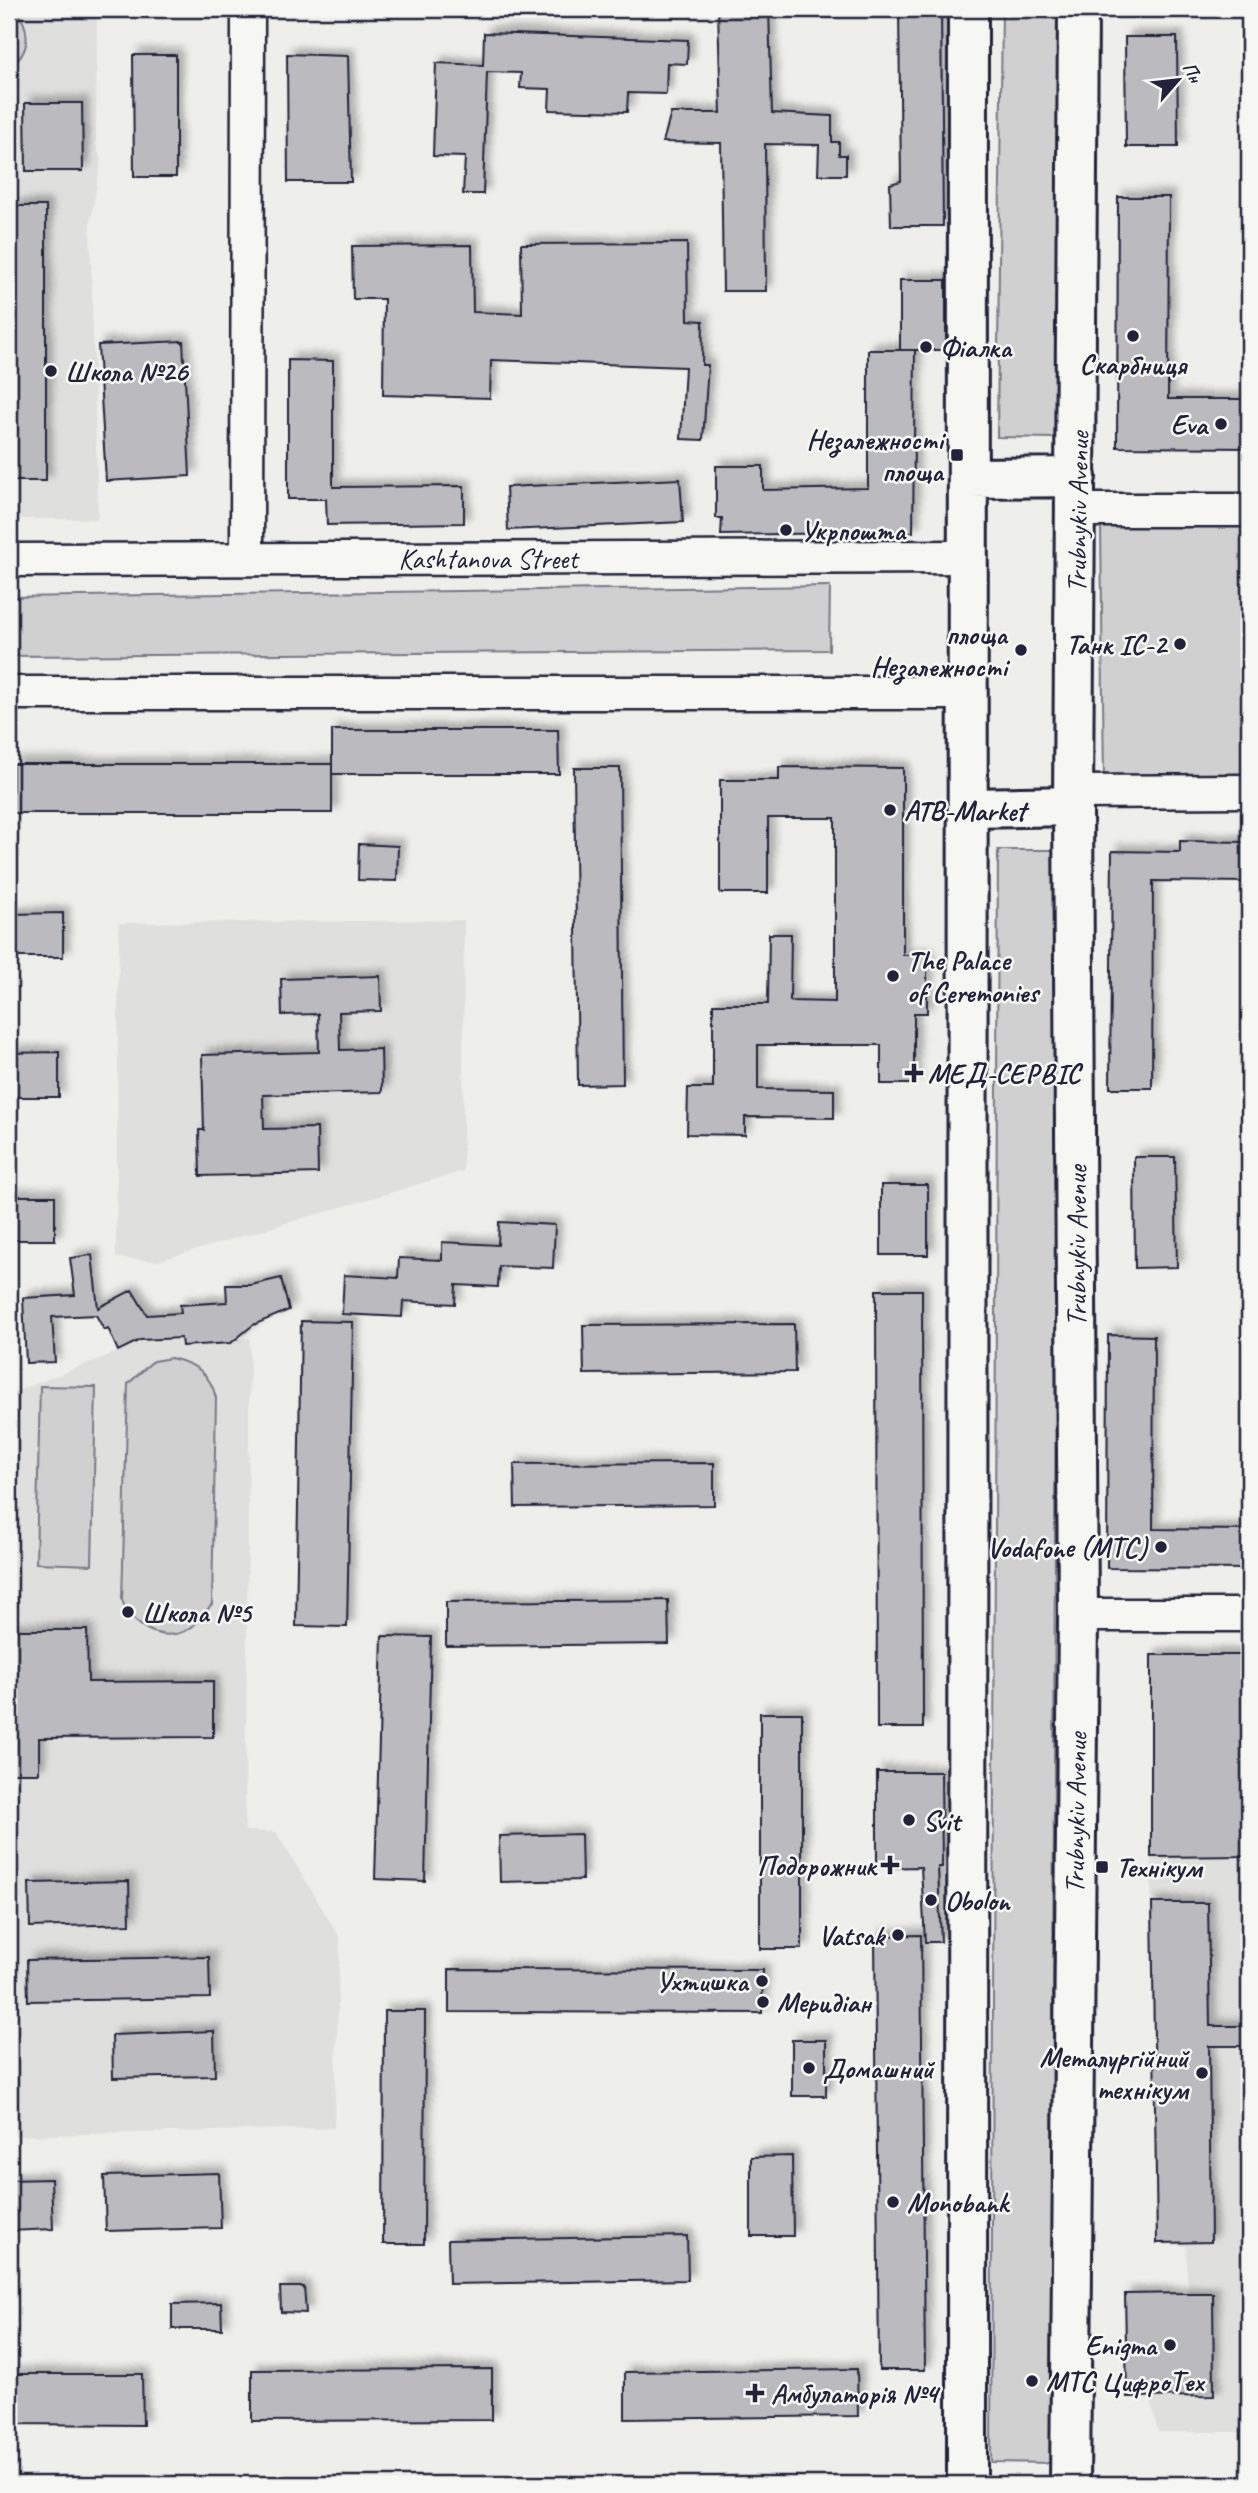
<svg xmlns="http://www.w3.org/2000/svg" width="1258" height="2493" viewBox="0 0 1258 2493" font-family="Caveat,sans-serif">
  <defs>
    <filter id="shadow"><feDropShadow dx="6" dy="-6" stdDeviation="3.5" flood-color="#0004"/></filter>
  </defs>
  <rect width="100%" height="100%" fill="#eeeeeb"/>
  <filter id="ink" filterUnits="userSpaceOnUse"><feTurbulence type="fractalNoise" baseFrequency=".0143" numOctaves="2"/><feDisplacementMap in="SourceGraphic" scale="14" xChannelSelector="R" yChannelSelector="G"/><feConvolveMatrix kernelMatrix="1 2 1 2 8 2 1 2 1" color-interpolation-filters="sRGB"/></filter>
  <g filter="url(#ink)">
    <path fill="#dfdfde" d="M 9,9 L 97,9 L 96,143 L 101,160 L 90,224 L 98,519 L 9,519 Z
      M 464,920 L 463,1171 L 158,1261 L 116,1258 L 119,923 Z
      M 250,1338 L 245,1831 L 276,1832 L 340,1938 L 334,2128 L 9,2136 L 9,1394 L 146,1341 Z
      M 1151,1655 L 1249,1655 L 1249,2432 L 1158,2432 L 1150,2397 L 1127,2397 L 1125,2294 L 1188,2293 L 1186,2246 L 1157,2243 L 1151,1857 Z"/>
    <path fill="#d0d0d1" stroke="#797986" stroke-width="2" d="M 9,9 L 14,9 C 31,26 32,53 9,67 Z
      M 1002,9 L 1062,9 L 1056,438 L 997,437 Z
      M 1249,525 L 1249,781 L 1104,782 L 1101,526 Z
      M 830,586 L 829,650 L 9,656 L 9,597 Z
      M 998,850 L 1058,850 L 1051,2463 L 991,2462 Z
      M 171,1358 C 195,1364 210,1372 216,1398 L 212,1604 C 205,1612 199,1623 189,1629 C 162,1644 132,1627 122,1600 L 128,1384 L 153,1361 Z
      M 40,1386 L 96,1387 L 92,1565 L 36,1563 Z"/>
    <path fill="#bbbbbf" stroke="#22223b" stroke-width="2" filter="url(#shadow)" d="M 718,9 L 769,9 L 772,113 L 832,116 L 832,142 L 839,142 L 839,155 L 846,155 L 846,175 L 818,175 L 819,145 L 765,144 L 766,291 L 723,291 L 721,143 L 663,142 L 671,113 L 721,113 Z
      M 899,9 L 941,9 L 943,226 L 891,226 L 890,184 L 901,181 Z
      M 484,33 L 688,40 L 687,64 L 667,63 L 666,94 L 628,93 L 627,112 L 549,110 L 550,89 L 520,88 L 521,73 L 487,72 L 483,194 L 463,194 L 465,157 L 433,156 L 436,63 L 483,65 Z
      M 1125,37 L 1177,37 L 1178,147 L 1126,147 Z
      M 287,54 L 348,56 L 351,182 L 288,182 Z
      M 133,55 L 176,55 L 176,177 L 134,177 Z
      M 25,103 L 82,103 L 83,171 L 26,171 Z
      M 1118,197 L 1169,197 L 1168,399 L 1249,399 L 1249,448 L 1117,447 Z
      M 13,206 L 46,206 L 46,481 L 12,481 L 9,315 L 13,315 Z
      M 687,243 L 688,320 L 703,321 L 702,365 L 708,365 L 703,440 L 681,439 L 685,367 L 491,360 L 490,398 L 383,395 L 384,299 L 353,299 L 352,246 L 472,245 L 473,312 L 522,314 L 521,244 Z
      M 900,280 L 946,280 L 946,350 L 900,350 Z
      M 183,341 L 190,476 L 106,481 L 98,345 Z
      M 868,350 L 915,350 L 913,532 L 721,535 L 722,518 L 716,518 L 716,466 L 763,466 L 763,490 L 868,488 Z
      M 288,360 L 333,361 L 333,487 L 464,486 L 464,523 L 327,525 L 326,499 L 288,499 Z
      M 680,479 L 683,522 L 508,530 L 506,487 Z
      M 332,730 L 558,730 L 559,774 L 332,774 Z
      M 13,764 L 332,764 L 332,813 L 13,813 Z
      M 779,767 L 903,768 L 903,955 L 927,955 L 927,1013 L 914,1013 L 914,1084 L 881,1084 L 881,1045 L 758,1045 L 758,1089 L 834,1090 L 834,1118 L 745,1117 L 745,1135 L 687,1134 L 688,1088 L 713,1088 L 713,1004 L 768,1004 L 769,934 L 791,934 L 790,1001 L 835,1002 L 835,818 L 768,818 L 768,893 L 720,893 L 720,780 L 779,780 Z
      M 574,768 L 620,768 L 623,1084 L 578,1085 Z
      M 1180,841 L 1249,842 L 1249,882 L 1153,881 L 1152,1088 L 1110,1088 L 1112,851 L 1180,852 Z
      M 359,844 L 398,846 L 397,881 L 358,880 Z
      M 63,913 L 63,957 L 9,957 L 9,914 Z
      M 380,976 L 381,1011 L 339,1012 L 340,1050 L 381,1049 L 382,1092 L 263,1095 L 264,1129 L 317,1128 L 318,1173 L 200,1176 L 199,1130 L 204,1130 L 202,1055 L 319,1052 L 318,1014 L 282,1015 L 281,979 Z
      M 59,1052 L 59,1097 L 9,1097 L 9,1053 Z
      M 1134,1157 L 1175,1157 L 1177,1267 L 1135,1268 Z
      M 881,1185 L 928,1185 L 928,1255 L 881,1255 Z
      M 9,1196 L 55,1196 L 55,1240 L 9,1240 Z
      M 499,1222 L 555,1225 L 553,1268 L 499,1266 L 498,1287 L 456,1285 L 455,1304 L 403,1301 L 402,1317 L 342,1314 L 344,1275 L 398,1278 L 399,1258 L 442,1260 L 442,1242 L 498,1245 Z
      M 92,1255 L 98,1308 L 132,1290 L 147,1315 L 181,1313 L 180,1305 L 227,1302 L 226,1285 L 251,1285 L 281,1278 L 289,1310 L 253,1325 L 231,1343 L 182,1346 L 181,1338 L 140,1340 L 118,1351 L 108,1328 L 104,1330 L 96,1315 L 52,1317 L 55,1362 L 26,1363 L 23,1298 L 75,1295 L 70,1258 Z
      M 876,1290 L 922,1290 L 923,1728 L 877,1728 Z
      M 301,1321 L 353,1322 L 347,1627 L 296,1626 Z
      M 794,1324 L 795,1372 L 584,1374 L 583,1325 Z
      M 1108,1335 L 1154,1336 L 1153,1529 L 1249,1530 L 1249,1569 L 1107,1568 Z
      M 714,1463 L 714,1505 L 515,1507 L 514,1464 Z
      M 668,1600 L 669,1644 L 446,1646 L 446,1602 Z
      M 9,1630 L 87,1630 L 88,1682 L 213,1681 L 213,1737 L 39,1738 L 39,1773 L 9,1773 Z
      M 382,1636 L 431,1637 L 425,1881 L 375,1879 Z
      M 1151,1655 L 1249,1655 L 1249,1856 L 1151,1857 Z
      M 760,1713 L 802,1713 L 802,1949 L 760,1949 Z
      M 877,1772 L 941,1772 L 942,1867 L 938,1867 L 941,1942 L 925,1942 L 921,1867 L 877,1868 Z
      M 581,1834 L 582,1880 L 500,1882 L 499,1836 Z
      M 129,1881 L 130,1924 L 30,1927 L 29,1883 Z
      M 1152,1903 L 1208,1903 L 1210,2026 L 1249,2026 L 1249,2046 L 1209,2046 L 1211,2242 L 1157,2243 Z
      M 921,1935 L 925,2370 L 879,2370 L 875,1936 Z
      M 209,1957 L 210,1998 L 28,2001 L 27,1960 Z
      M 449,1969 L 763,1970 L 762,2013 L 449,2012 Z
      M 384,2011 L 425,2011 L 424,2244 L 383,2244 Z
      M 214,2031 L 215,2076 L 113,2078 L 112,2035 Z
      M 792,2040 L 826,2040 L 826,2096 L 792,2096 Z
      M 792,2156 L 793,2236 L 751,2236 L 751,2157 Z
      M 219,2173 L 221,2228 L 106,2231 L 104,2176 Z
      M 51,2179 L 53,2229 L 9,2231 L 9,2180 Z
      M 687,2236 L 688,2280 L 449,2284 L 448,2240 Z
      M 280,2287 L 304,2287 L 306,2313 L 281,2312 Z
      M 1188,2293 L 1213,2293 L 1214,2396 L 1127,2397 L 1125,2294 Z
      M 221,2303 L 222,2329 L 172,2329 L 172,2304 Z
      M 492,2369 L 492,2420 L 252,2421 L 252,2370 Z
      M 857,2369 L 858,2416 L 625,2419 L 625,2372 Z
      M 9,2374 L 142,2374 L 143,2425 L 9,2424 Z"/>
    <g fill="none" stroke-linecap="round" stroke-linejoin="round">
      <g stroke="#22223b" stroke-width="37">
        <path id="minor" d="M 1077,510 L 1249,510
          M 247,559 L 248,9
          M 9,560 L 968,557
          M 9,693 L 967,693
          M 1073,792 L 1249,791
          M 1078,1615 L 1249,1615"/>
      </g>
      <g stroke="#22223b" stroke-width="44">
        <path id="major" d="M 968,478 L 1076,477
          M 968,808 L 1073,806
          M 967,2484 L 968,9
          M 1070,2484 L 1078,1615 L 1073,806 L 1078,9"/>
      </g>
      <use href="#minor" stroke="#f6f6f2" stroke-width="32"/>
      <use href="#major" stroke="#f6f6f2" stroke-width="38"/>
    </g>
  </g>
  <g fill="#22223b" stroke="#f6f6f2" stroke-width="2.5">
    <circle cx="1133" cy="336" r="7"/>
    <circle cx="926" cy="347" r="7"/>
    <circle cx="51" cy="371" r="7"/>
    <circle cx="1221" cy="424" r="7"/>
    <rect x="950" y="448" width="14" height="14" rx="3.5"/>
    <circle cx="786" cy="530" r="7"/>
    <circle cx="1180" cy="644" r="7"/>
    <circle cx="1021" cy="650" r="7"/>
    <circle cx="890" cy="810" r="7"/>
    <circle cx="893" cy="976" r="7"/>
    <path d="M910.5 1062.5h7v7h7v7h-7v7h-7v-7h-7v-7h7z"/>
    <circle cx="1161" cy="1547" r="7"/>
    <circle cx="128" cy="1612" r="7"/>
    <circle cx="909" cy="1820" r="7"/>
    <path d="M886.5 1854.5h7v7h7v7h-7v7h-7v-7h-7v-7h7z"/>
    <rect x="1095" y="1860" width="14" height="14" rx="3.5"/>
    <circle cx="931" cy="1900" r="7"/>
    <circle cx="898" cy="1935" r="7"/>
    <circle cx="762" cy="1981" r="7"/>
    <circle cx="763" cy="2002" r="7"/>
    <circle cx="809" cy="2068" r="7"/>
    <circle cx="1202" cy="2073" r="7"/>
    <circle cx="893" cy="2202" r="7"/>
    <circle cx="1170" cy="2345" r="7"/>
    <circle cx="1032" cy="2381" r="7"/>
    <path d="M751.5 2382.5h7v7h7v7h-7v7h-7v-7h-7v-7h7z"/>
  </g>
  <g text-anchor="middle" stroke-width="5" stroke-linejoin="round" paint-order="stroke">
    <g font-size="28" font-weight="bold" fill="#22223b" stroke="#f6f6f2" text-anchor="start">
      <text x="940" y="357">Фіалка</text>
      <text x="1133" y="374" text-anchor="middle">Скарбниця</text>
      <text x="65" y="381">Школа №26</text>
      <text x="1207" y="434" text-anchor="end">Eva</text>
      <text x="943" y="449" text-anchor="end">Незалежності<tspan x="943" dy="32">площа</tspan></text>
      <text x="800" y="540">Укрпошта</text>
      <text x="1007" y="644" text-anchor="end">площа<tspan x="1007" dy="32">Незалежності</tspan></text>
      <text x="1166" y="654" text-anchor="end">Танк ІС-2</text>
      <text x="904" y="820">ATB-Market</text>
      <text x="907" y="970">The Palace<tspan x="907" dy="32">of Ceremonies</tspan></text>
      <text x="928" y="1083">МЕД-СЕРВІС</text>
      <text x="1147" y="1557" text-anchor="end">Vodafone (МТС)</text>
      <text x="142" y="1622">Школа №5</text>
      <text x="923" y="1830">Svit</text>
      <text x="876" y="1875" text-anchor="end">Подорожник</text>
      <text x="1116" y="1877">Технікум</text>
      <text x="945" y="1910">Obolon</text>
      <text x="884" y="1945" text-anchor="end">Vatsak</text>
      <text x="748" y="1991" text-anchor="end">Ухтишка</text>
      <text x="777" y="2012">Меридіан</text>
      <text x="1188" y="2067" text-anchor="end">Металургійний<tspan x="1188" dy="32">технікум</tspan></text>
      <text x="823" y="2078">Домашний</text>
      <text x="907" y="2212">Monobank</text>
      <text x="1156" y="2355" text-anchor="end">Enigma</text>
      <text x="1046" y="2391">МТС ЦифроТех</text>
      <text x="771" y="2403">Амбулаторія №4</text>
    </g>
    <g font-size="28" fill="#22223b" stroke="#f6f6f2">
      <text transform="translate(1077 512) rotate(-89)" y="10">Trubnykiv Avenue</text>
      <text x="488" y="568">Kashtanova Street</text>
      <text transform="translate(1076 1246) rotate(-90)" y="10">Trubnykiv Avenue</text>
      <text transform="translate(1075 1813) rotate(-89)" y="10">Trubnykiv Avenue</text>
    </g>
  </g>
  <rect width="1258" height="2493" fill="none" stroke="#f6f6f2" stroke-width="35"/>
  <rect x="18" y="18" width="1223" height="2458" fill="none" stroke="#22223b" stroke-width="2.5" filter="url(#ink)"/>
  <g transform="translate(1178 80) rotate(62)" stroke="#f6f6f2" stroke-width="5" paint-order="stroke">
  <path d="M0-5L12 26L0 18L-12 26Z" fill="#22223b"/>
  <text y="-10" font-size="19" font-weight="bold" text-anchor="middle" fill="#22223b">Пн</text>
  </g>
</svg>
